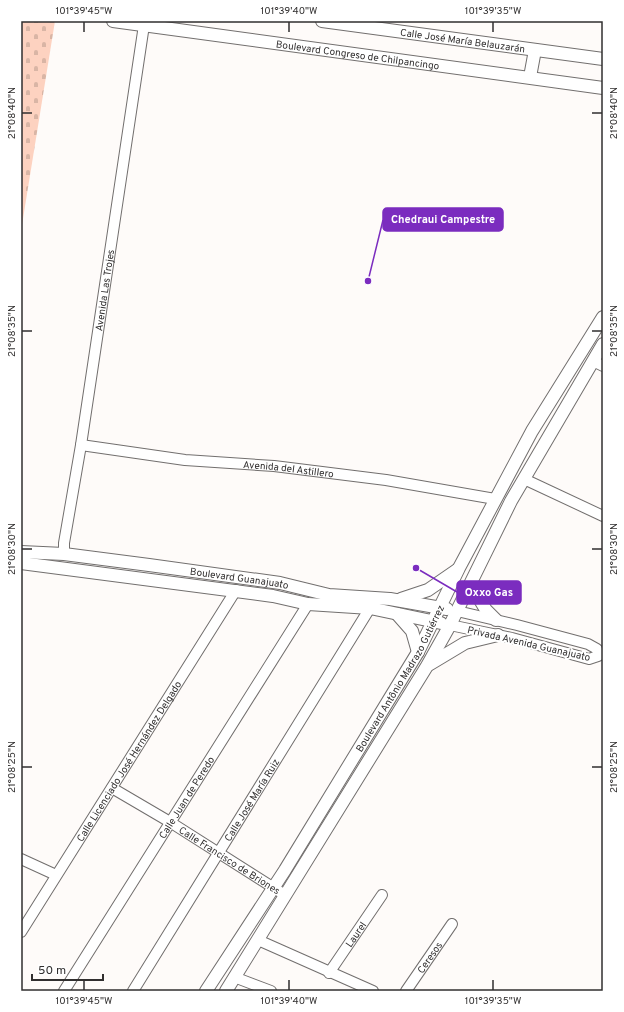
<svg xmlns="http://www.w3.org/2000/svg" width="624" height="1012" viewBox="0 0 624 1012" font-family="Overpass,sans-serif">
  <defs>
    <pattern id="cemetery-stones" width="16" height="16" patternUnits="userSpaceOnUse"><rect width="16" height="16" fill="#fdd2c0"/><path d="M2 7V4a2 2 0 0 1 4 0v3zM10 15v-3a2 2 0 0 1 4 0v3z" fill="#d9b5a5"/></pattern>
  </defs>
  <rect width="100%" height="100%" fill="#fefbf9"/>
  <path fill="url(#cemetery-stones)" d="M 21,21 L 55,21 L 21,231 Z"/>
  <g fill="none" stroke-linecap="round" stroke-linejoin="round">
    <g stroke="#726f6e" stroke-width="12">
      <g id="minor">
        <path d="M 593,361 L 603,366"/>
        <path id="s1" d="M 81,445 L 185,460 L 274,466 L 386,480 L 495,499"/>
        <path d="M 524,479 L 603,516"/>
        <path id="s2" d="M 64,554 L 64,543 L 81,445 L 144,25"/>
        <path d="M 450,625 L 512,638 L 589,659 L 598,656 L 597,649 L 588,644 L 517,625 L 457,611"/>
        <path id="s3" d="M 112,788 L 170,822 L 285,895"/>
        <path d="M 21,859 L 56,875"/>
        <path id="s4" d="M 21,932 L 236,590"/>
        <path d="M 258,940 L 373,991"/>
        <path id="s5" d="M 329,973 L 382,895"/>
        <path d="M 234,977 L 271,991"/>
        <path id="s6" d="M 64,991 L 308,604"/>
        <path id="s7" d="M 133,991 L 370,608"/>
        <path id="s8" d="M 406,991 L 452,924"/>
      </g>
    </g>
    <g stroke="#726f6e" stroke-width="14">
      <g id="tertiary">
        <path id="s9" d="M 113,21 L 603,88"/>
        <path id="s10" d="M 322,21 L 603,59"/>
        <path d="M 530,77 L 535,50"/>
        <path id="s11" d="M 21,552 L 64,554 L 149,565 L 280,583 L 329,595 L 390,599 L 447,609"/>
        <path d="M 21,563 L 273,596 L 308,604 L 370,608 L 441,623"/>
        <path d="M 471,585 L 486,610 L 496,620"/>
        <path d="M 401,599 L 428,590 L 457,570"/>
        <path d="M 397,614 L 412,631 L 418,652"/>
        <path d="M 430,664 L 465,643 L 498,635"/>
        <path id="s12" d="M 206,991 L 285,870 L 418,652 L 459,568 L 532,431 L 603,317"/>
        <path d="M 226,991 L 427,666 L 450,625 L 511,501 L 603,344"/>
      </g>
    </g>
    <use href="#minor" stroke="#fff" stroke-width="10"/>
    <use href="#tertiary" stroke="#fff" stroke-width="12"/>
  </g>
  <path fill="none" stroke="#312f2f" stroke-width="1.5" d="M 84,22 L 84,32M 289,22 L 289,32M 493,22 L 493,32M 22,113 L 32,113M 592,113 L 602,113M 22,331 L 32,331M 592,331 L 602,331M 22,549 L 32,549M 592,549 L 602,549M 22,767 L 32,767M 592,767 L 602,767M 84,980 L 84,990M 289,980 L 289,990M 493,980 L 493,990"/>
  <g text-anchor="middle" stroke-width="4" stroke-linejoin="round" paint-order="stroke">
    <g font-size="10" fill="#312f2f" stroke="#fff">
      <text dy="4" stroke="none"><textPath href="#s10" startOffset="142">Calle José María Belauzarán</textPath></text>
      <text dy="4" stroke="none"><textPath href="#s9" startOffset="247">Boulevard Congreso de Chilpancingo</textPath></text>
      <text dy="4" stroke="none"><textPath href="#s2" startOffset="267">Avenida Las Trojes</textPath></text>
      <text dy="4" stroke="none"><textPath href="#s1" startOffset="209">Avenida del Astillero</textPath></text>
      <text dy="4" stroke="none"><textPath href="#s11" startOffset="220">Boulevard Guanajuato</textPath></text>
      <text transform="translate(529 643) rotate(13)" y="4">Privada Avenida Guanajuato</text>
      <text dy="4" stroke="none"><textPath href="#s12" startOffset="368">Boulevard Antônio Madrazo Gutiérrez</textPath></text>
      <text dy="4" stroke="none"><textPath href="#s4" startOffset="202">Calle Licenciado José Hernández Delgado</textPath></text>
      <text dy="4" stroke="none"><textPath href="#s6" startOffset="229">Calle Juan de Peredo</textPath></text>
      <text dy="4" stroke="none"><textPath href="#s7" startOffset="225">Calle José María Ruiz</textPath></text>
      <text dy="4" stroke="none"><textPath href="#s3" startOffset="138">Calle Francisco de Briones</textPath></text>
      <text dy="4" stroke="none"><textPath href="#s5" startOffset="47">Laurel</textPath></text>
      <text dy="4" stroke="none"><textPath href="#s8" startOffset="41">Ceresos</textPath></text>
    </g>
  </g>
  <path fill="none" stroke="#7b2cbf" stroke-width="1.5" d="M368 281L383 220M416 568L457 592"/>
  <g fill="#7b2cbf" stroke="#fff" stroke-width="1.5">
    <circle cx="368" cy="281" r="4"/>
    <circle cx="416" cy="568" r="4"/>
  </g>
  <g fill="#7b2cbf" stroke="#7b2cbf" stroke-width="1.5">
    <rect x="383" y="208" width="120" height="23" rx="4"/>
    <rect x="457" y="581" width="64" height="23" rx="4"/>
  </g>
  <g font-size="11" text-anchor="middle" font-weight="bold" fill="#fff">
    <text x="443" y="223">Chedraui Campestre</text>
    <text x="489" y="596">Oxxo Gas</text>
  </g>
  <rect width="624" height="1012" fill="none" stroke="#ffffff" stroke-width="44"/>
  <path d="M32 974v6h71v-6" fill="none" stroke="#312f2f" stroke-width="2"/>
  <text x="38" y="974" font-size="12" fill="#312f2f" stroke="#ffffff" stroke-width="3" paint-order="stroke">50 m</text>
  <rect x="22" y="22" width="580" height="968" fill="none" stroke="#312f2f" stroke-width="1.5"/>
  <g font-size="10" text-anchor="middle" fill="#312f2f">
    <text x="84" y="14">101°39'45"W</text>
    <text x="289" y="14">101°39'40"W</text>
    <text x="493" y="14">101°39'35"W</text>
    <text transform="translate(11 113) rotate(-90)" y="4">21°08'40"N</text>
    <text transform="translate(613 113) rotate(-90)" y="4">21°08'40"N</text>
    <text transform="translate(11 331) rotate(-90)" y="4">21°08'35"N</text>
    <text transform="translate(613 331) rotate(-90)" y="4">21°08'35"N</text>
    <text transform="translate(11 549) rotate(-90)" y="4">21°08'30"N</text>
    <text transform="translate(613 549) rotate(-90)" y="4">21°08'30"N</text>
    <text transform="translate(11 767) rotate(-90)" y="4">21°08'25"N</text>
    <text transform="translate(613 767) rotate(-90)" y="4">21°08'25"N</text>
    <text x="84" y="1004">101°39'45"W</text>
    <text x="289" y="1004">101°39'40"W</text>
    <text x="493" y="1004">101°39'35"W</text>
  </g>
</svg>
